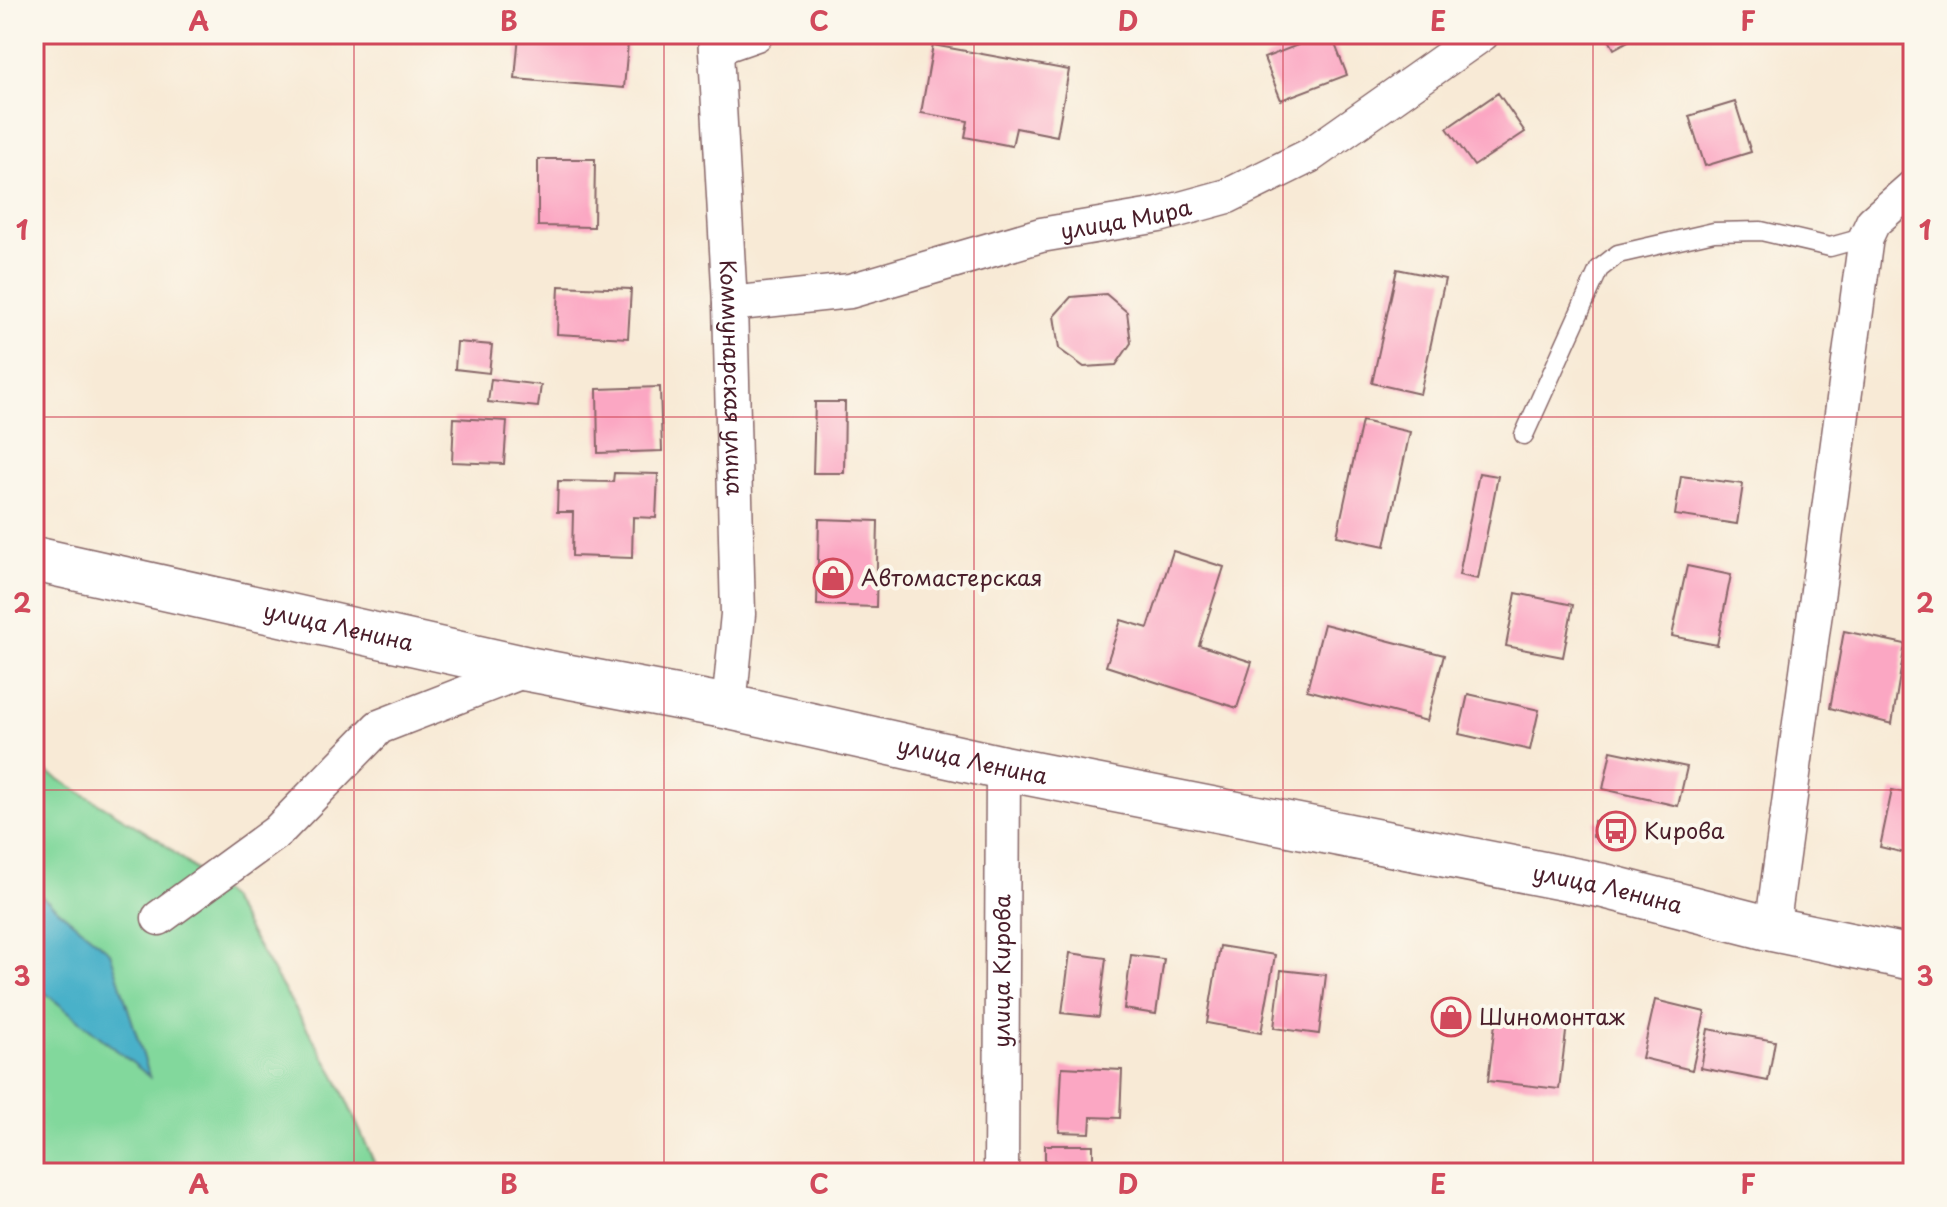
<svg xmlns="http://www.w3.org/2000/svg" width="1947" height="1207" viewBox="0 0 1947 1207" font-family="'Playpen Sans',sans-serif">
  <rect width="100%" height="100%" fill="#fbf7ec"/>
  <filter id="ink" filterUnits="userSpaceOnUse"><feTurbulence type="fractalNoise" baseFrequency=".0125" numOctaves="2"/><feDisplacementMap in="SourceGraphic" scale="16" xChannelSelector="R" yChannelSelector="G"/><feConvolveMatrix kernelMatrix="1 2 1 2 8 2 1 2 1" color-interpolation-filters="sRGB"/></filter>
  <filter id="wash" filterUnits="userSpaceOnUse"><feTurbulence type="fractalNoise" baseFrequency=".006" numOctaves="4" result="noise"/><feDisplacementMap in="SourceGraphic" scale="32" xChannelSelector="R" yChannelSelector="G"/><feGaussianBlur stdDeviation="1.8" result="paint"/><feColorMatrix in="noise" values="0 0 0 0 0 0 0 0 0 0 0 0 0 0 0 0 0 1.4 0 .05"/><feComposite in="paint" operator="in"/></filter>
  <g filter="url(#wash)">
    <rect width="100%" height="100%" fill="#f8ead6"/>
    <path fill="#82d89c" stroke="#667c64" stroke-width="2" d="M 34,764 L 159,840 L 229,898 L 335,1075 L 379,1173 L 34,1173 Z"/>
    <path fill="#4ab1c9" stroke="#4a687a" stroke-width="2" d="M 34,890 L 110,952 L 150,1077 L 34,984 Z"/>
    <g id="blocks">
      <path fill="#fba7c3" d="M 519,34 L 628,43 L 624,88 L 515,79 Z
        M 1326,34 L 1331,34 L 1347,75 L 1281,100 L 1264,58 Z
        M 1606,34 L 1641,34 L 1614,49 Z
        M 933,45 L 1069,70 L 1057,136 L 1016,128 L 1012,146 L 965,137 L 968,121 L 921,113 Z
        M 1498,93 L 1525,132 L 1474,166 L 1447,128 Z
        M 1735,102 L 1751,152 L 1705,166 L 1689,116 Z
        M 538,159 L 595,159 L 594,227 L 538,226 Z
        M 1397,269 L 1445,279 L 1420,394 L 1372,383 Z
        M 559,286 L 631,289 L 628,338 L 557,334 Z
        M 1106,294 L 1127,312 L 1131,343 L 1116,365 L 1084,367 L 1059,349 L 1054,316 L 1071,297 Z
        M 457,342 L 492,345 L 489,373 L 455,369 Z
        M 491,379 L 541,385 L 538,407 L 488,402 Z
        M 660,387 L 662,451 L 598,453 L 597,389 Z
        M 815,402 L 845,402 L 844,473 L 813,473 Z
        M 454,418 L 507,421 L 504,464 L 452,462 Z
        M 1362,421 L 1410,432 L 1385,546 L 1337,536 Z
        M 614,473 L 658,474 L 656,518 L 633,517 L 632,558 L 572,556 L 573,512 L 557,512 L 558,481 L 613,482 Z
        M 1479,473 L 1498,476 L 1478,579 L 1459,575 Z
        M 1681,476 L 1743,484 L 1737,524 L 1675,515 Z
        M 819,519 L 878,521 L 876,607 L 817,605 Z
        M 1911,520 L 1913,520 L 1913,569 L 1906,568 Z
        M 1173,551 L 1224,567 L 1199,645 L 1252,662 L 1237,708 L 1106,666 L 1121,620 L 1148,628 Z
        M 1687,566 L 1731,575 L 1717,645 L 1672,636 Z
        M 1516,593 L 1573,605 L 1563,657 L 1506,646 Z
        M 1324,624 L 1444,655 L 1427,721 L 1307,690 Z
        M 1844,631 L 1905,644 L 1892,724 L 1830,708 Z
        M 1468,694 L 1539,710 L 1530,750 L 1459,734 Z
        M 1611,751 L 1687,767 L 1678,806 L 1603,789 Z
        M 1892,790 L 1913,794 L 1913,855 L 1880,847 Z
        M 1594,821 L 1622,826 L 1619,842 L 1593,837 Z
        M 1220,946 L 1275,955 L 1261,1033 L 1207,1023 Z
        M 1070,953 L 1106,958 L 1099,1017 L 1062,1013 Z
        M 1131,955 L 1164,959 L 1156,1014 L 1124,1009 Z
        M 1281,970 L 1326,975 L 1319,1034 L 1274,1028 Z
        M 1655,1000 L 1705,1012 L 1692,1070 L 1642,1058 Z
        M 1496,1015 L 1567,1024 L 1559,1089 L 1488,1081 Z
        M 1708,1029 L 1775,1041 L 1768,1081 L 1701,1068 Z
        M 1062,1067 L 1122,1070 L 1120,1118 L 1091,1117 L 1090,1133 L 1059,1132 Z
        M 1045,1145 L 1093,1145 L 1093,1173 L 1045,1173 Z"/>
    </g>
  </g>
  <g filter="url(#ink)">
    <use href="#blocks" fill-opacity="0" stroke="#876667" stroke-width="2"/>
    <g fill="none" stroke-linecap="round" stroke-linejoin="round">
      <g stroke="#876667" stroke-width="21">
        <path id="lane" d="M 1524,435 L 1599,269 L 1618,254 L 1714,232 L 1761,231 L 1830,247 L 1866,237"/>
      </g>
      <g stroke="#876667" stroke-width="37">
        <g id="street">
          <path id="s1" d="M 715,34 L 730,304 L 738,614 L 729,707"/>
          <path d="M 716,48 L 756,34"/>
          <path id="s2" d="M 730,304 L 850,291 L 1041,235 L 1159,215 L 1228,196 L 1309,156 L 1482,34"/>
          <path d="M 159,918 L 277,832 L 379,727 L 528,669"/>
          <path d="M 1772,929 L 1866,237 L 1873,222 L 1913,187"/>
          <path id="s3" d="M 1001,1173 L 1003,768"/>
        </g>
      </g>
      <g stroke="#876667" stroke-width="47">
        <g id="secondary">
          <path id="s4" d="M 34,559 L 528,669 L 729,707 L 1003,768 L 1604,886 L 1772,929 L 1913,958"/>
        </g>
      </g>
      <use href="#lane" stroke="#fff" stroke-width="18"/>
      <use href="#street" stroke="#fff" stroke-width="34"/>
      <use href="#secondary" stroke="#fff" stroke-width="44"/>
    </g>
  </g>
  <path fill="none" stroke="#d1495b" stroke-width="2" stroke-opacity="0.55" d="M 354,34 L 354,1173M 664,34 L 664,1173M 974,34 L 974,1173M 1283,34 L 1283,1173M 1593,34 L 1593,1173M 34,417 L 1913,417M 34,790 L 1913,790"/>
  <defs>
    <g id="shop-ring" transform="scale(2)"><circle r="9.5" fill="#fbf7ec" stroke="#d1495b" stroke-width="1.5"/><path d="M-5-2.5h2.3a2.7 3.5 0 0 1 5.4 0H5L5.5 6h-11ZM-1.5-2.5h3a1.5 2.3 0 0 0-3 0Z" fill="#d1495b"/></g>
    <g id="bus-ring" transform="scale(2)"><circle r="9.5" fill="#fbf7ec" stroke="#d1495b" stroke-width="1.5"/><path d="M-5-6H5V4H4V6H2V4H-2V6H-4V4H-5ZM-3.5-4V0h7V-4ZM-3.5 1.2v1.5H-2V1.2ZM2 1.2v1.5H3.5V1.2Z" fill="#d1495b"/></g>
  </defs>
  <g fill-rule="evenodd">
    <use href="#shop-ring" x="833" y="578"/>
    <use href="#bus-ring" x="1616" y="831"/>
    <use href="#shop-ring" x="1451" y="1017"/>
  </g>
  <g text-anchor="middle" stroke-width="8" stroke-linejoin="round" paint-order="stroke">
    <g font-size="22" fill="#4a1f2b" stroke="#fbf7ec">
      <text dy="8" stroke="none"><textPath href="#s2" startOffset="406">улица Мира</textPath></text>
      <text dy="8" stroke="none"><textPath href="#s1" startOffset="344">Коммунарская улица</textPath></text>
      <text dy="8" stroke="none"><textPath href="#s4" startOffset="312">улица Ленина</textPath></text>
      <text dy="8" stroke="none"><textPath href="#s4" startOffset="960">улица Ленина</textPath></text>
      <text dy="8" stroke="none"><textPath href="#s4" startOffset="1608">улица Ленина</textPath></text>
      <text dy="8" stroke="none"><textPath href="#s3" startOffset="202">улица Кирова</textPath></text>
    </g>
    <g font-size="22" fill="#4a1f2b" stroke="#fbf7ec" text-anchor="start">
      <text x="861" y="586">Автомастерская</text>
      <text x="1644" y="839">Кирова</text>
      <text x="1479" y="1025">Шиномонтаж</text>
    </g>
  </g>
  <rect width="1947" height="1207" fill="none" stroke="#fbf7ec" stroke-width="88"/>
  <rect x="44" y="44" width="1859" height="1119" fill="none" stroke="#d1495b" stroke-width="3"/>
  <g font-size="26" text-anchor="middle" font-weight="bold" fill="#d1495b">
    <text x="199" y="31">A</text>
    <text x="509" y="31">B</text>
    <text x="819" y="31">C</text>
    <text x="1128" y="31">D</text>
    <text x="1438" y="31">E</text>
    <text x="1748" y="31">F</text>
    <text x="22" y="240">1</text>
    <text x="1925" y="240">1</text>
    <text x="22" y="613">2</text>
    <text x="1925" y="613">2</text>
    <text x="22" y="986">3</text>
    <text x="1925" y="986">3</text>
    <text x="199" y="1194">A</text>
    <text x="509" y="1194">B</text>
    <text x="819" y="1194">C</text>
    <text x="1128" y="1194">D</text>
    <text x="1438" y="1194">E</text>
    <text x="1748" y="1194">F</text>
  </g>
</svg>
